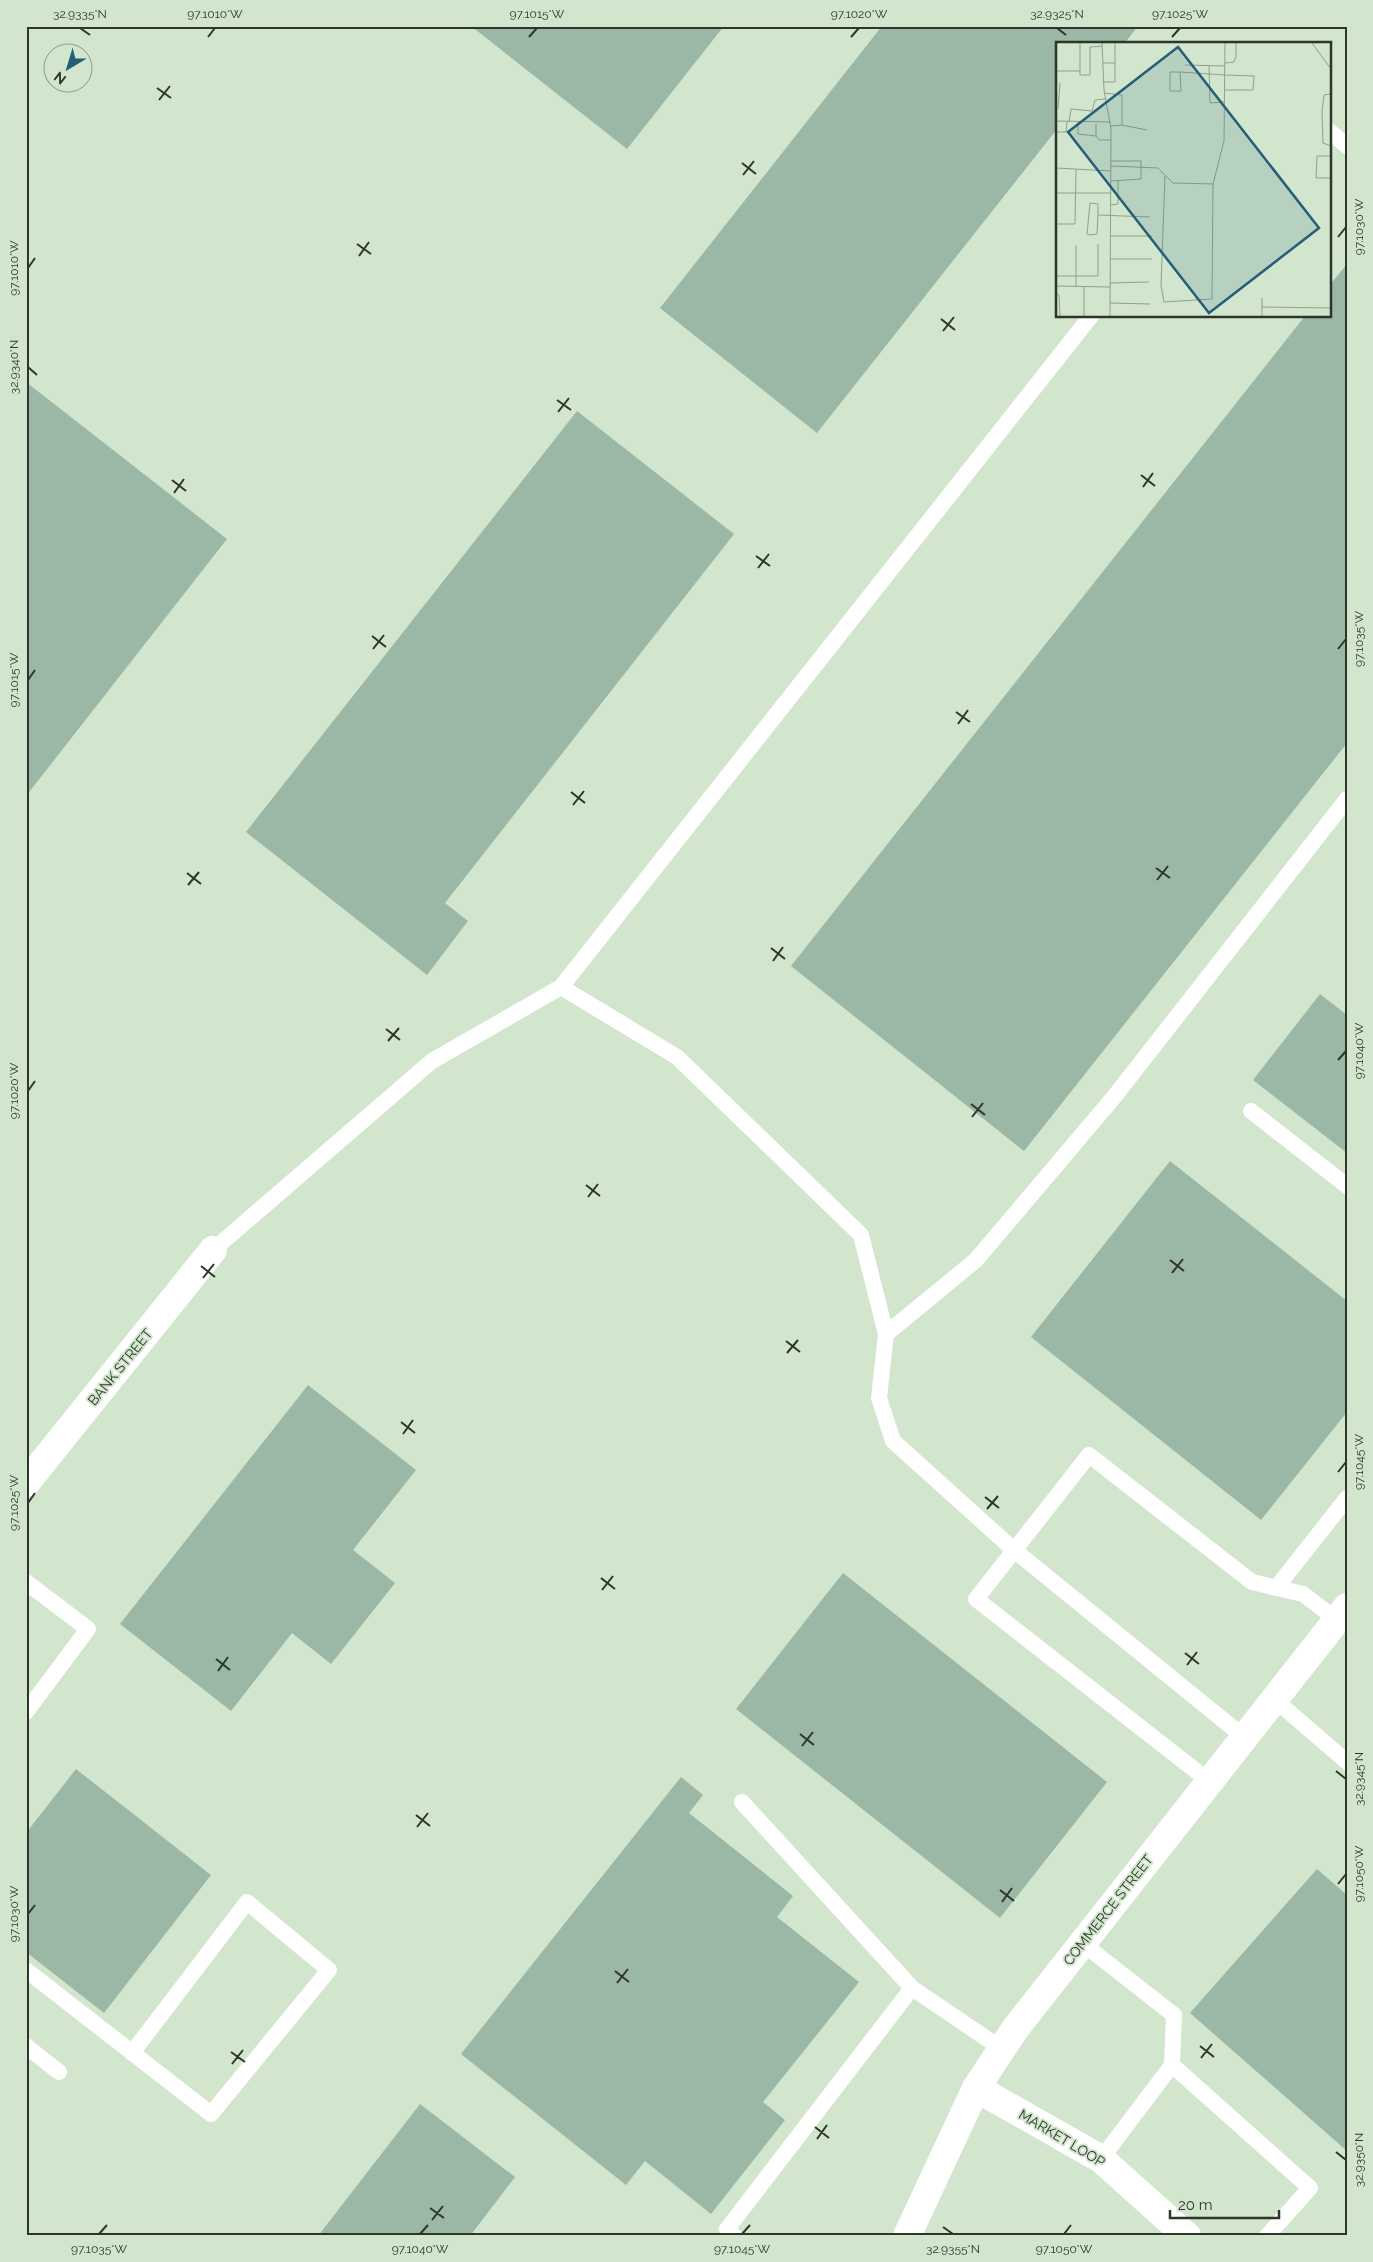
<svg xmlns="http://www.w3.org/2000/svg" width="1373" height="2262" viewBox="0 0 1373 2262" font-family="Raleway,sans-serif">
  <rect width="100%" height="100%" fill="#d1e6cd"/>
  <path fill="#9bb7a6" d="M 471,26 L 724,26 L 627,149 Z
    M 882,26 L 1138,26 L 1124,44 L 1057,44 L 1057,129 L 817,433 L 660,308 Z
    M 1347,264 L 1347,743 L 1024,1151 L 791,966 L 1305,316 L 1329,316 L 1329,286 Z
    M 26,382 L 227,539 L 26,796 Z
    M 577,411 L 734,534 L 445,903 L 468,921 L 427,975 L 246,832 Z
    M 1320,994 L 1347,1015 L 1347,1153 L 1253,1080 Z
    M 1170,1161 L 1347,1301 L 1347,1412 L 1261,1520 L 1031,1337 Z
    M 308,1385 L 416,1470 L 353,1550 L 395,1583 L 331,1664 L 292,1633 L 231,1711 L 120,1624 Z
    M 843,1573 L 1107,1782 L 1000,1918 L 736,1709 Z
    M 76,1769 L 211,1875 L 104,2013 L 26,1952 L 26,1833 Z
    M 681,1777 L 703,1795 L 689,1813 L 793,1896 L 777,1917 L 859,1982 L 763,2102 L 785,2120 L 711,2214 L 645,2161 L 626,2185 L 461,2054 Z
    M 1317,1869 L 1347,1895 L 1347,2151 L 1190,2013 Z
    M 420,2104 L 515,2177 L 470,2236 L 318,2236 Z"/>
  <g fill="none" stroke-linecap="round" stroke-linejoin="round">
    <path stroke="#fff" stroke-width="16" d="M 1329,131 L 1347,146
      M 561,987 L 1091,316
      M 1251,1111 L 1347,1186
      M 213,1250 L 432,1061 L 561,987 L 677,1057 L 861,1235 L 886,1334 L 879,1398 L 893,1441 L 1014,1550 L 1244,1737
      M 886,1334 L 976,1260 L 1114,1097 L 1347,799
      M 26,1582 L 88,1629 L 26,1712
      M 1276,1588 L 1347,1498
      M 1274,1699 L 1347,1762
      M 1209,1781 L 976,1599 L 1089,1455 L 1252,1582 L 1303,1594 L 1337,1620
      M 742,1802 L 912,1988
      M 1082,1943 L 1174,2015 L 1172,2065
      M 26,1970 L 211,2114 L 329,1970 L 247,1902 L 132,2053
      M 26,2046 L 59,2072
      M 1101,2159 L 1172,2065 L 1310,2188 L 1267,2236
      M 734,2236 L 727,2229 L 912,1988 L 1002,2049"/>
    <path stroke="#fff" stroke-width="28" d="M 26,1483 L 213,1250
      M 976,2088 L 1101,2159 L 1187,2236
      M 907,2236 L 976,2088 L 1015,2029 L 1347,1607"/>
  </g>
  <path fill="none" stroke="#2e362c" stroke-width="2" d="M 80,28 L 90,35M 1057,28 L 1066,35M 208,37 L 215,28M 529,37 L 537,28M 851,37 L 859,28M 1172,37 L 1180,28M 157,88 L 171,98M 159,100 L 170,86M 742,163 L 756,174M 743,175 L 754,161M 1338,237 L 1346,227M 357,244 L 371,254M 359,256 L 369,242M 28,268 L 35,258M 941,319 L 955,330M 943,331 L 954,317M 28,367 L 37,375M 557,400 L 571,410M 558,412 L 569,398M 1141,475 L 1155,486M 172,480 L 186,491M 1143,487 L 1153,473M 174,493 L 184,479M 756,556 L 770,566M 758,568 L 769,554M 372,636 L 386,647M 373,649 L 384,635M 1338,649 L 1346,639M 28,680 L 35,670M 956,712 L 970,722M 958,724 L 968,710M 571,792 L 585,803M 573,805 L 584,791M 1156,868 L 1170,878M 187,873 L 201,884M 1157,880 L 1168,866M 188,885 L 199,872M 771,948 L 785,959M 773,961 L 783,947M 386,1029 L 400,1040M 388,1041 L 399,1028M 1338,1060 L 1346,1051M 28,1091 L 35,1081M 971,1104 L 985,1115M 972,1117 L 983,1103M 586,1185 L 600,1196M 588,1197 L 598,1184M 1170,1260 L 1184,1271M 201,1266 L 215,1277M 1172,1273 L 1183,1259M 203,1278 L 214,1264M 786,1341 L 800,1352M 787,1353 L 798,1340M 401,1422 L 415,1433M 403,1434 L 413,1420M 1338,1472 L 1346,1462M 985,1497 L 999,1508M 28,1503 L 35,1493M 987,1509 L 998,1496M 601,1578 L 615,1589M 602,1590 L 613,1576M 1185,1653 L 1199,1664M 216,1659 L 230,1670M 1187,1665 L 1197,1652M 218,1671 L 228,1657M 800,1734 L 814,1745M 802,1746 L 813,1732M 1336,1771 L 1346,1779M 416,1815 L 430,1826M 417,1827 L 428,1813M 1338,1884 L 1346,1874M 1000,1890 L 1014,1901M 1002,1902 L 1012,1888M 28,1914 L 35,1905M 615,1971 L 629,1982M 617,1983 L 628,1969M 1200,2046 L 1214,2057M 231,2052 L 245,2062M 1201,2058 L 1212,2044M 232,2064 L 243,2050M 815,2127 L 829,2138M 817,2139 L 827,2125M 1336,2152 L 1346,2160M 430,2208 L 444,2218M 432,2220 L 443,2206M 943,2227 L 953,2234M 99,2234 L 107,2225M 420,2234 L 428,2225M 742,2234 L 750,2225M 1064,2234 L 1071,2225"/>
  <g text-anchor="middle" stroke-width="4" stroke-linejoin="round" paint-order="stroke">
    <g font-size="14" fill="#2e362c" stroke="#d1e6cd">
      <text transform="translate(120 1367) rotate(-51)" y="5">BANK STREET</text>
      <text transform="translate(1108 1910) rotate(-52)" y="5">COMMERCE STREET</text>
      <text transform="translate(1062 2138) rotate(31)" y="5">MARKET LOOP</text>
    </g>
  </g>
  <g transform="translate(1056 42)">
    <rect width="275" height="275" fill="#d1e6cd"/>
    <path fill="none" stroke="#90a08d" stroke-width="1" d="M 24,1 L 24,33 L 34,33 L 34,5 L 46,4M 46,1 L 48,48 L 55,87 L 54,274M 256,1 L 275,27M 47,21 L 59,21 L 59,1M 169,21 L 178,20 L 180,15 L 180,1M 129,23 L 169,24M 153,24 L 154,61 L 168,60M 0,29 L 24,29M 124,30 L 114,30 L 114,49 L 125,49 L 124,30 L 169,33M 47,40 L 59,40 L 59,21M 169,48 L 197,48 L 198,34 L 169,33M 48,51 L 66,53 L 66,83 L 55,84M 275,52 L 268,53 L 266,69 L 267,101 L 275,104M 2,67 L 4,41M 0,79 L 55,80M 13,80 L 15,67 L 36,69 L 39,58 L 49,57M 22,80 L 22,92 L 40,94 L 40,82M 66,83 L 91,88M 0,90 L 10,90 L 11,80M 40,94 L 43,98 L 55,98M 275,114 L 261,114 L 260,136 L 275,136M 55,124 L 102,126 L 117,141 L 157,142 L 168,99 L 169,1M 0,126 L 55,129M 109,134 L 105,243 L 108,260 L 156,257 L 157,142M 55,139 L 85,137 L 85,119 L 55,119M 0,151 L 55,151M 55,163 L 62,162 L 62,138M 42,173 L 41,192 L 34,193 L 31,192 L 34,161 L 42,162 L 42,173 L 94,175M 0,182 L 19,182 L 20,127M 54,194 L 96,194M 54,217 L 96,217M 1,234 L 42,234 L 42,202M 54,241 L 93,240M 0,244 L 54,245M 20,244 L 20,203M 28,244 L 28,274M 0,251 L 3,253 L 4,274M 54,261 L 94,262M 206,265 L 275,266M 206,274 L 206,256"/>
    <path fill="#265d78" fill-opacity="0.15" stroke="#265d78" stroke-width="2.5" d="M 122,5 L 263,186 L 153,271 L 12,90 Z"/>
    <rect width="275" height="275" fill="none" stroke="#2e362c" stroke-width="2.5"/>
  </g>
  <rect width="1373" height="2262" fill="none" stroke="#d1e6cd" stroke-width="55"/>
  <g transform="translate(68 68) rotate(218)"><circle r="24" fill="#d1e6cd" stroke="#90a08d"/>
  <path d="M0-4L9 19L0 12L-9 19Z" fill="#265d78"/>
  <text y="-8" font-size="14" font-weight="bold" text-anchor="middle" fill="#2e362c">N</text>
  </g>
  <path d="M1170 2210v8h109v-8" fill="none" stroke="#2e362c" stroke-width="2.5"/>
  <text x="1178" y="2210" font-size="15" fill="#2e362c" stroke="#d1e6cd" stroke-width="4" paint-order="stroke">20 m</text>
  <rect x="28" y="28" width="1318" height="2206" fill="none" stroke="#2e362c" stroke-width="2"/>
  <g font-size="12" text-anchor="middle" fill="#2e362c">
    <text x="80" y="18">32.9335°N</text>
    <text x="215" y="18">97.1010°W</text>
    <text x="537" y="18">97.1015°W</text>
    <text x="859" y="18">97.1020°W</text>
    <text x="1057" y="18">32.9325°N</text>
    <text x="1180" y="18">97.1025°W</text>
    <text transform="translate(1359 227) rotate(-90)" y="4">97.1030°W</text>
    <text transform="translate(14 268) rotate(-90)" y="4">97.1010°W</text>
    <text transform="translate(14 367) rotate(-90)" y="4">32.9340°N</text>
    <text transform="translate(1359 639) rotate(-90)" y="4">97.1035°W</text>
    <text transform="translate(14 680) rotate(-90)" y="4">97.1015°W</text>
    <text transform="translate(1359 1051) rotate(-90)" y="4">97.1040°W</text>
    <text transform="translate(14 1091) rotate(-90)" y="4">97.1020°W</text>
    <text transform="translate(1359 1462) rotate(-90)" y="4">97.1045°W</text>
    <text transform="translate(14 1503) rotate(-90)" y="4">97.1025°W</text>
    <text transform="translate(1359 1779) rotate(-90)" y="4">32.9345°N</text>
    <text transform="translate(1359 1874) rotate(-90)" y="4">97.1050°W</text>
    <text transform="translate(14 1914) rotate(-90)" y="4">97.1030°W</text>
    <text transform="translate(1359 2160) rotate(-90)" y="4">32.9350°N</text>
    <text x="99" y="2253">97.1035°W</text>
    <text x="420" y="2253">97.1040°W</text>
    <text x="742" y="2253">97.1045°W</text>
    <text x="953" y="2253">32.9355°N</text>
    <text x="1064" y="2253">97.1050°W</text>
  </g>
</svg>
